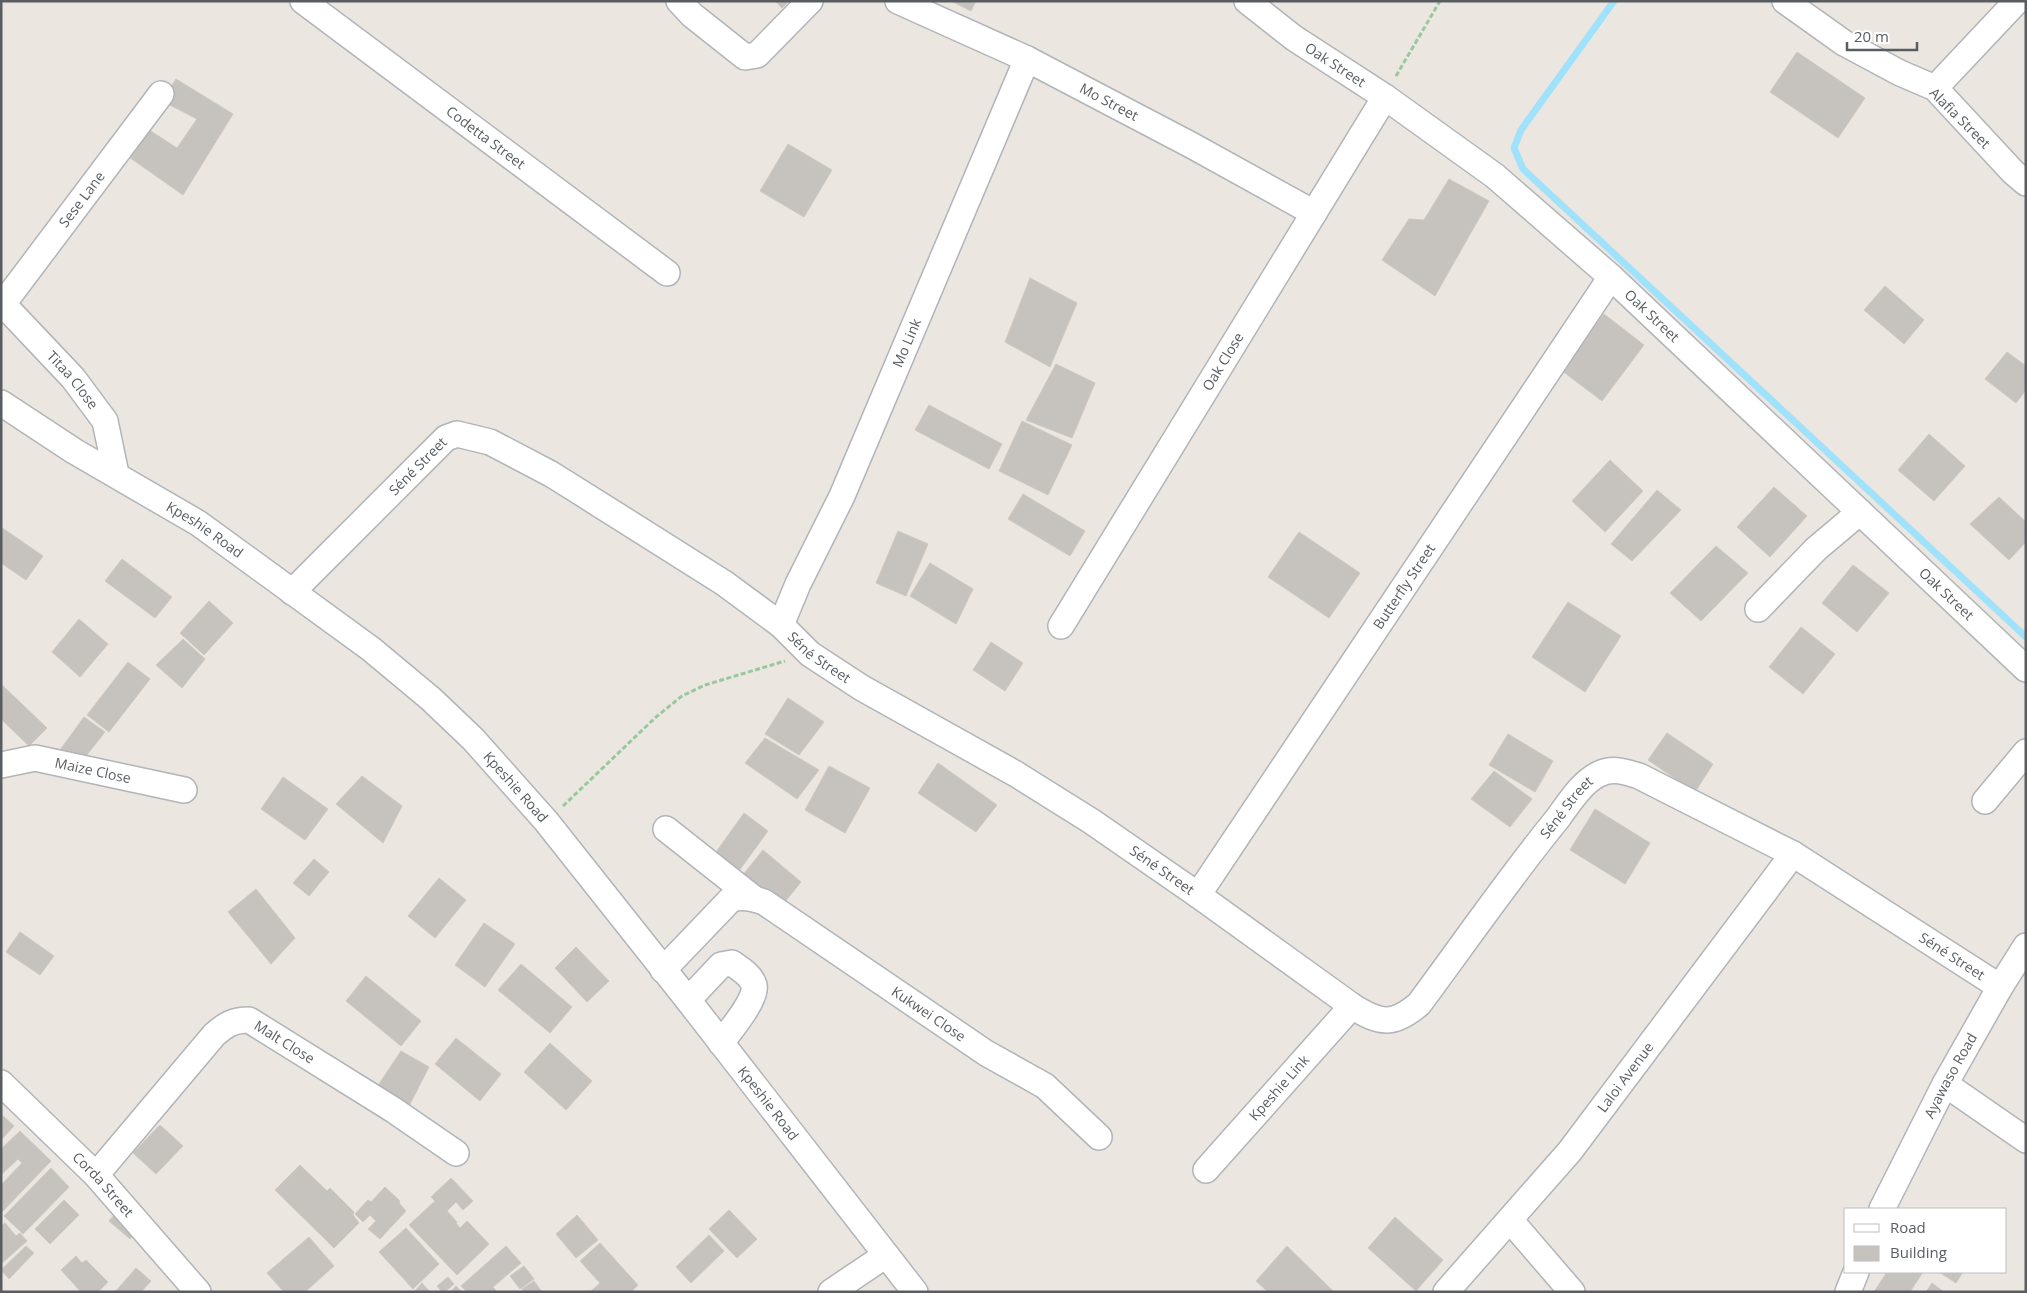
<svg xmlns="http://www.w3.org/2000/svg" width="2027" height="1293" viewBox="0 0 2027 1293" font-family="'Open Sans',sans-serif">
  <rect width="100%" height="100%" fill="#ebe7e0"/>
  <g fill="none" stroke-linecap="round" stroke-linejoin="round">
    <path stroke="#a0e2fc" stroke-width="7" d="M 1614,1 L 1521,130 L 1514,148 L 1523,169 L 2026,637"/>
  </g>
  <path fill="#c6c2bd" stroke="#d0c8bf" d="M 775,1 L 789,1 L 782,8 Z
    M 951,1 L 976,1 L 971,11 Z
    M 1797,52 L 1865,98 L 1838,138 L 1770,92 Z
    M 176,79 L 233,114 L 183,195 L 119,150 L 140,124 L 177,148 L 197,119 L 162,101 Z
    M 788,144 L 832,170 L 804,217 L 760,191 Z
    M 1449,179 L 1489,201 L 1435,296 L 1382,260 L 1409,219 L 1424,220 Z
    M 1030,278 L 1077,303 L 1050,367 L 1005,342 Z
    M 1885,286 L 1924,320 L 1904,344 L 1864,310 Z
    M 1604,314 L 1644,345 L 1602,401 L 1561,370 Z
    M 2007,352 L 2026,366 L 2026,390 L 2016,403 L 1985,379 Z
    M 1056,364 L 1095,383 L 1072,438 L 1026,420 Z
    M 929,405 L 1002,444 L 989,469 L 915,430 Z
    M 1022,421 L 1072,445 L 1048,495 L 999,471 Z
    M 1929,434 L 1965,466 L 1934,501 L 1898,470 Z
    M 1610,460 L 1643,491 L 1605,532 L 1572,501 Z
    M 1774,487 L 1807,516 L 1770,557 L 1737,527 Z
    M 1657,490 L 1681,510 L 1632,561 L 1611,544 Z
    M 1023,494 L 1085,531 L 1070,556 L 1008,519 Z
    M 1999,497 L 2026,522 L 2026,542 L 2009,560 L 1970,524 Z
    M 1,527 L 43,556 L 26,580 L 1,563 Z
    M 898,531 L 928,544 L 906,596 L 876,583 Z
    M 1299,532 L 1360,573 L 1329,618 L 1268,577 Z
    M 1716,546 L 1748,573 L 1701,621 L 1670,593 Z
    M 122,559 L 172,597 L 155,618 L 105,581 Z
    M 930,563 L 973,589 L 956,624 L 910,596 Z
    M 1853,565 L 1889,593 L 1857,632 L 1822,603 Z
    M 209,601 L 233,623 L 204,655 L 180,633 Z
    M 1568,602 L 1621,636 L 1585,692 L 1532,657 Z
    M 79,619 L 108,644 L 80,677 L 52,652 Z
    M 1801,627 L 1835,654 L 1803,694 L 1769,667 Z
    M 183,639 L 205,659 L 182,688 L 156,665 Z
    M 991,642 L 1023,663 L 1005,691 L 973,670 Z
    M 128,662 L 150,679 L 109,732 L 87,715 Z
    M 1,684 L 47,728 L 29,746 L 1,719 Z
    M 788,698 L 824,722 L 799,755 L 765,734 Z
    M 84,717 L 105,732 L 79,765 L 60,750 Z
    M 1667,733 L 1713,764 L 1695,792 L 1648,760 Z
    M 1508,734 L 1553,761 L 1535,792 L 1489,765 Z
    M 765,738 L 819,770 L 797,799 L 745,763 Z
    M 938,763 L 997,805 L 976,832 L 918,793 Z
    M 829,766 L 870,788 L 845,833 L 805,810 Z
    M 1494,771 L 1532,799 L 1510,827 L 1471,799 Z
    M 362,776 L 402,806 L 383,843 L 336,804 Z
    M 283,777 L 328,809 L 305,840 L 261,809 Z
    M 1595,809 L 1650,843 L 1625,884 L 1570,850 Z
    M 744,813 L 768,831 L 733,879 L 709,862 Z
    M 763,850 L 801,882 L 780,908 L 742,876 Z
    M 314,859 L 329,872 L 309,896 L 293,883 Z
    M 439,878 L 466,900 L 435,938 L 408,916 Z
    M 256,889 L 295,938 L 271,964 L 228,912 Z
    M 484,923 L 515,944 L 485,987 L 455,965 Z
    M 20,932 L 54,956 L 40,975 L 6,952 Z
    M 576,947 L 609,981 L 587,1002 L 555,968 Z
    M 521,964 L 572,1007 L 550,1033 L 498,990 Z
    M 366,976 L 421,1021 L 401,1046 L 346,1001 Z
    M 456,1038 L 501,1074 L 480,1101 L 435,1064 Z
    M 550,1043 L 592,1081 L 566,1110 L 524,1072 Z
    M 401,1051 L 429,1067 L 409,1106 L 377,1087 Z
    M 1,1114 L 14,1126 L 1,1140 Z
    M 160,1125 L 183,1146 L 156,1174 L 133,1153 Z
    M 20,1131 L 51,1161 L 1,1213 L 1,1185 L 22,1163 L 18,1159 L 1,1175 L 1,1149 Z
    M 300,1165 L 327,1191 L 330,1188 L 354,1212 L 353,1215 L 359,1223 L 334,1248 L 275,1190 Z
    M 51,1168 L 69,1187 L 23,1234 L 4,1216 Z
    M 451,1178 L 473,1201 L 463,1210 L 456,1202 L 447,1211 L 457,1222 L 456,1223 L 460,1228 L 467,1221 L 489,1244 L 457,1275 L 409,1225 L 435,1201 L 431,1197 Z
    M 385,1187 L 400,1201 L 399,1203 L 406,1211 L 380,1239 L 368,1229 L 376,1221 L 370,1215 L 363,1222 L 355,1214 L 368,1200 L 371,1202 Z
    M 64,1200 L 79,1215 L 50,1244 L 35,1229 Z
    M 729,1210 L 757,1239 L 737,1258 L 709,1229 Z
    M 116,1213 L 136,1232 L 130,1239 L 109,1221 Z
    M 577,1215 L 598,1240 L 576,1258 L 556,1234 Z
    M 1395,1217 L 1443,1260 L 1416,1291 L 1368,1248 Z
    M 5,1223 L 16,1236 L 20,1233 L 27,1241 L 1,1264 L 1,1226 Z
    M 406,1228 L 439,1264 L 413,1289 L 379,1252 Z
    M 709,1235 L 724,1251 L 691,1283 L 676,1267 Z
    M 309,1237 L 334,1266 L 305,1292 L 284,1292 L 267,1273 Z
    M 600,1243 L 638,1285 L 631,1292 L 590,1292 L 600,1283 L 580,1261 Z
    M 26,1246 L 34,1253 L 9,1279 L 1,1270 Z
    M 506,1246 L 521,1263 L 493,1287 L 497,1292 L 467,1292 L 461,1286 Z
    M 1287,1246 L 1334,1292 L 1268,1292 L 1256,1281 Z
    M 76,1256 L 82,1263 L 86,1260 L 108,1282 L 98,1292 L 81,1292 L 61,1270 Z
    M 524,1266 L 534,1279 L 520,1289 L 510,1276 Z
    M 136,1268 L 151,1281 L 141,1292 L 115,1292 Z
    M 1887,1272 L 1923,1272 L 1910,1292 L 1874,1292 Z
    M 1939,1272 L 1963,1272 L 1956,1283 Z
    M 448,1277 L 454,1284 L 445,1292 L 442,1292 L 437,1286 Z
    M 534,1281 L 542,1292 L 524,1292 L 522,1289 Z
    M 422,1283 L 430,1292 L 414,1292 Z
    M 1932,1283 L 1944,1292 L 1926,1292 Z
    M 456,1286 L 462,1292 L 450,1292 Z"/>
  <g fill="none" stroke-linecap="round" stroke-linejoin="round">
    <g stroke="#b1b4b8" stroke-width="28">
      <g id="minor">
        <path id="s1" d="M 303,1 L 667,273"/>
        <path d="M 679,1 L 692,15 L 745,57 L 757,55 L 810,1"/>
        <path id="s2" d="M 898,1 L 1027,59 L 1191,145 L 1314,213"/>
        <path id="s3" d="M 1247,1 L 1294,38 L 1385,97 L 1495,176 L 1611,277 L 2026,669"/>
        <path d="M 1785,1 L 1844,43 L 1900,73 L 1935,88 L 2013,172 L 2026,183"/>
        <path d="M 1935,88 L 2017,1"/>
        <path id="s4" d="M 1,302 L 73,378 L 105,421 L 116,474"/>
        <path id="s5" d="M 3,304 L 161,94"/>
        <path id="s6" d="M 1,403 L 74,451 L 198,523 L 371,649 L 431,699 L 473,739 L 546,821 L 688,1000 L 915,1292"/>
        <path id="s7" d="M 292,592 L 446,438 L 457,434 L 490,442 L 551,474 L 583,494 L 724,583 L 781,625 L 810,654 L 862,688 L 1016,774 L 1091,821 L 1198,895 L 1352,1006 C 1380,1024 1393,1026 1419,1004 C 1465,942 1509,878 1558,818 C 1569,803 1582,782 1599,774 C 1613,767 1625,772 1639,776 L 1793,854 L 2000,987"/>
        <path d="M 1758,609 L 1816,549 L 1860,512"/>
        <path id="s8" d="M 781,625 L 798,584 L 842,496 L 1027,59"/>
        <path id="s9" d="M 1061,626 L 1385,97"/>
        <path id="s10" d="M 1,765 L 35,758 L 184,790"/>
        <path d="M 1985,801 L 2026,752"/>
        <path d="M 666,829 L 752,897"/>
        <path id="s11" d="M 1198,895 L 1611,277"/>
        <path id="s12" d="M 663,970 L 731,899 C 744,896 752,898 764,902 L 986,1053 L 1045,1086 L 1099,1137"/>
        <path d="M 688,1000 L 721,965 L 732,963 C 740,969 751,975 754,985 C 758,998 729,1032 721,1043"/>
        <path id="s13" d="M 1,1083 L 96,1175 L 198,1292"/>
        <path d="M 1945,1084 L 2026,1140"/>
        <path id="s14" d="M 1206,1170 L 1352,1006"/>
        <path id="s15" d="M 96,1175 L 214,1035 C 225,1025 233,1020 249,1020 L 392,1109 L 456,1153"/>
        <path id="s16" d="M 1882,1209 L 1945,1084 L 2000,987 L 2026,946"/>
        <path d="M 1510,1220 L 1572,1292"/>
        <path d="M 831,1292 L 886,1255"/>
        <path id="s17" d="M 1446,1292 L 1570,1151 L 1793,854"/>
        <path d="M 1848,1292 L 1856,1272"/>
      </g>
    </g>
    <path stroke="#99c89f" stroke-width="3" stroke-dasharray="5 2.5" stroke-linecap="butt" d="M 1396,76 L 1440,1
      M 563,806 L 656,717 L 682,696 L 705,685 L 785,661"/>
    <use href="#minor" stroke="#fff" stroke-width="25"/>
  </g>
  <g text-anchor="middle" stroke-width="5" stroke-linejoin="round" paint-order="stroke">
    <g font-size="14" fill="#595d61" stroke="#fff">
      <text dy="5" stroke="none"><textPath href="#s3" startOffset="109">Oak Street</textPath></text>
      <text dy="5" stroke="none"><textPath href="#s2" startOffset="234">Mo Street</textPath></text>
      <text transform="translate(1960 118) rotate(45)" y="5">Alafia Street</text>
      <text dy="5" stroke="none"><textPath href="#s1" startOffset="228">Codetta Street</textPath></text>
      <text dy="5" stroke="none"><textPath href="#s5" startOffset="131">Sese Lane</textPath></text>
      <text dy="5" stroke="none"><textPath href="#s3" startOffset="514">Oak Street</textPath></text>
      <text dy="5" stroke="none"><textPath href="#s8" startOffset="309">Mo Link</textPath></text>
      <text dy="5" stroke="none"><textPath href="#s9" startOffset="310">Oak Close</textPath></text>
      <text dy="5" stroke="none"><textPath href="#s4" startOffset="106">Titaa Close</textPath></text>
      <text dy="5" stroke="none"><textPath href="#s7" startOffset="178">Séné Street</textPath></text>
      <text dy="5" stroke="none"><textPath href="#s6" startOffset="240">Kpeshie Road</textPath></text>
      <text dy="5" stroke="none"><textPath href="#s11" startOffset="371">Butterfly Street</textPath></text>
      <text dy="5" stroke="none"><textPath href="#s3" startOffset="919">Oak Street</textPath></text>
      <text dy="5" stroke="none"><textPath href="#s7" startOffset="658">Séné Street</textPath></text>
      <text dy="5" stroke="none"><textPath href="#s10" startOffset="94">Maize Close</textPath></text>
      <text dy="5" stroke="none"><textPath href="#s6" startOffset="645">Kpeshie Road</textPath></text>
      <text dy="5" stroke="none"><textPath href="#s7" startOffset="1616">Séné Street</textPath></text>
      <text dy="5" stroke="none"><textPath href="#s7" startOffset="1062">Séné Street</textPath></text>
      <text dy="5" stroke="none"><textPath href="#s7" startOffset="2066">Séné Street</textPath></text>
      <text dy="5" stroke="none"><textPath href="#s12" startOffset="331">Kukwei Close</textPath></text>
      <text dy="5" stroke="none"><textPath href="#s15" startOffset="264">Malt Close</textPath></text>
      <text dy="5" stroke="none"><textPath href="#s16" startOffset="150">Ayawaso Road</textPath></text>
      <text dy="5" stroke="none"><textPath href="#s17" startOffset="280">Laloi Avenue</textPath></text>
      <text dy="5" stroke="none"><textPath href="#s14" startOffset="110">Kpeshie Link</textPath></text>
      <text dy="5" stroke="none"><textPath href="#s6" startOffset="1050">Kpeshie Road</textPath></text>
      <text dy="5" stroke="none"><textPath href="#s13" startOffset="144">Corda Street</textPath></text>
    </g>
  </g>
  <rect width="2027" height="1293" fill="none" stroke="#595d61" stroke-width="5"/>
  <rect x="1844" y="1208" width="162" height="65" fill="#ffffff" stroke="#bdbec0"/>
  <rect x="1854" y="1224" width="25" height="8" fill="#ffffff" stroke="#bdbec0"/>
  <text x="1890" y="1233" font-size="15" fill="#595d61">Road</text>
  <rect x="1854" y="1246" width="25" height="15" fill="#c6c2bd" stroke="#bdbec0"/>
  <text x="1890" y="1258" font-size="15" fill="#595d61">Building</text>
  <path d="M1847 42v8h70v-8" fill="none" stroke="#595d61" stroke-width="2.5"/>
  <text x="1854" y="42" font-size="15" fill="#595d61" stroke="#ffffff" stroke-width="4" paint-order="stroke">20 m</text>
</svg>
